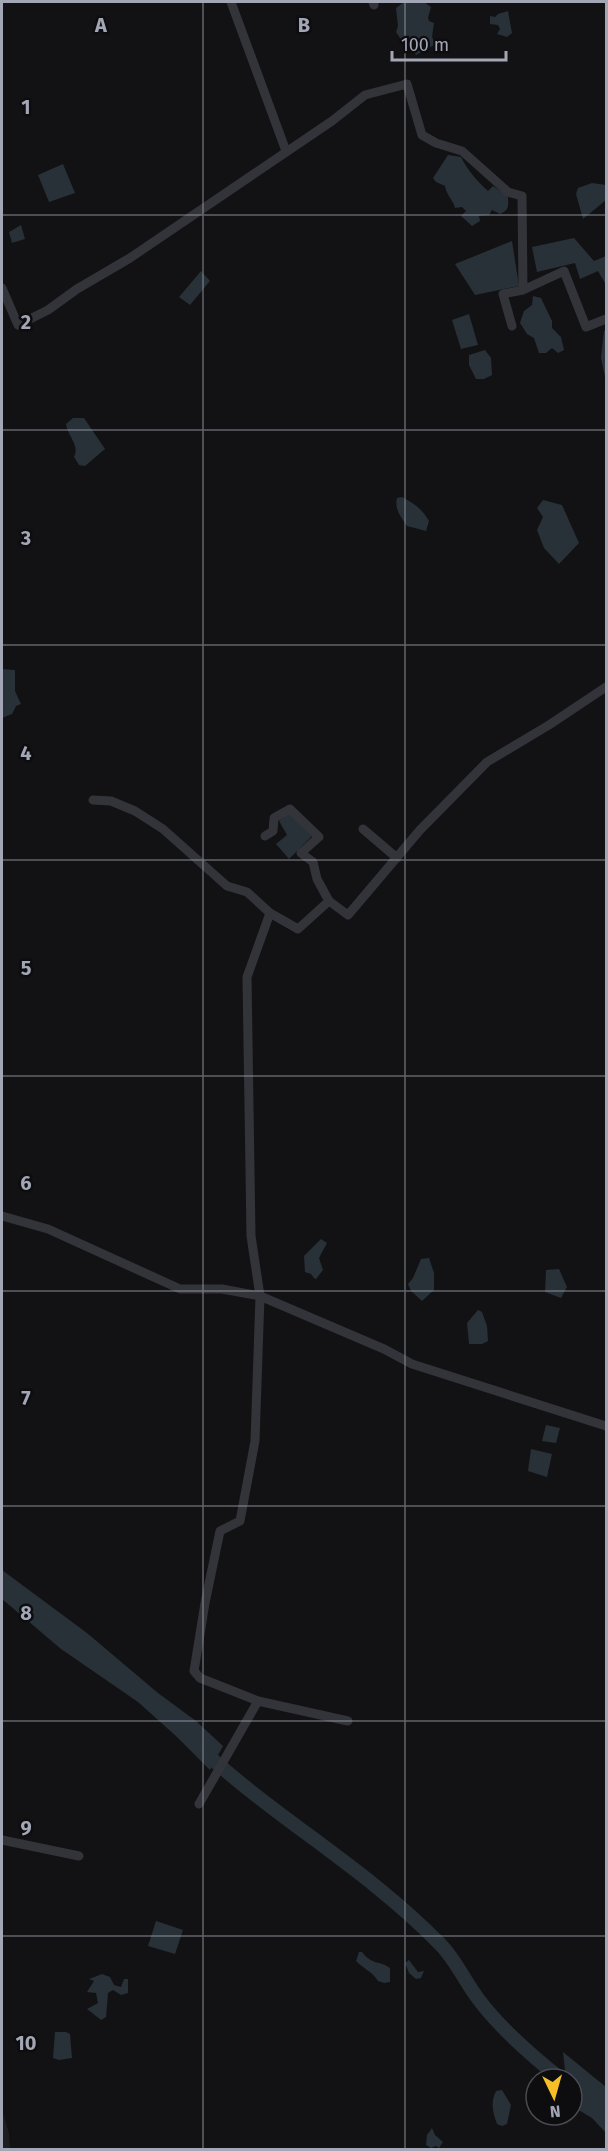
<svg xmlns="http://www.w3.org/2000/svg" width="608" height="2151" viewBox="0 0 608 2151" font-family="'Fira Sans',sans-serif">
  <rect width="100%" height="100%" fill="#121214"/>
  <path fill="#1e1e21" d="M 2,2110 L 9,2133 L 10,2149 L 2,2149 Z"/>
  <path fill="#283038" d="M 404,2 L 424,2 L 431,7 L 428,18 L 429,21 L 434,23 L 432,37 L 436,44 L 416,55 L 414,52 L 414,41 L 410,39 L 402,41 L 396,32 L 398,26 L 396,8 Z
    M 508,11 L 512,33 L 507,37 L 497,34 L 500,29 L 498,25 L 490,24 L 490,16 L 495,17 L 498,14 Z
    M 448,155 L 461,157 C 468,171 477,181 488,191 L 493,186 L 508,196 C 508,205 510,210 500,214 L 492,210 L 489,215 L 479,216 L 480,221 L 472,226 L 461,216 L 466,211 L 462,207 L 455,208 C 454,201 446,195 445,186 L 436,182 L 433,178 Z
    M 63,164 L 75,193 L 49,202 L 38,175 Z
    M 592,183 L 606,185 L 606,200 L 583,219 L 576,194 L 578,188 Z
    M 21,225 L 25,239 L 12,243 L 9,232 Z
    M 574,238 L 594,261 L 606,256 L 606,285 L 598,271 L 580,279 L 575,263 L 537,272 L 532,247 Z
    M 512,241 L 519,286 L 475,295 L 455,264 Z
    M 201,271 L 210,281 L 190,305 L 179,297 Z
    M 533,296 L 541,298 L 552,321 L 552,328 L 561,337 L 564,350 L 558,353 L 552,348 L 546,353 L 539,353 L 534,338 L 527,334 L 520,323 L 524,311 L 532,305 Z
    M 469,314 L 478,345 L 461,349 L 452,320 Z
    M 606,330 L 606,382 L 601,358 L 604,331 Z
    M 485,350 L 491,358 L 492,375 L 484,379 L 476,379 L 469,365 L 469,355 Z
    M 73,418 L 84,418 L 105,449 L 85,466 L 79,465 L 74,457 C 80,445 68,437 66,424 Z
    M 402,497 C 414,503 422,509 429,521 L 426,531 L 407,526 C 401,517 394,509 397,498 Z
    M 543,500 L 562,505 L 579,543 L 559,564 L 544,548 L 537,530 L 543,517 L 537,508 Z
    M 2,669 L 15,670 L 15,691 L 21,704 L 16,706 L 12,714 L 2,718 Z
    M 289,812 L 312,836 L 289,859 L 276,844 L 287,835 L 279,821 Z
    M 321,1239 L 327,1243 L 319,1258 L 323,1270 L 316,1279 L 314,1278 L 311,1274 L 305,1272 L 304,1256 Z
    M 429,1258 L 434,1273 L 434,1290 L 422,1301 L 411,1291 L 408,1284 L 413,1278 L 421,1259 Z
    M 559,1269 L 567,1287 L 561,1298 L 545,1292 L 546,1270 Z
    M 478,1310 L 482,1312 L 487,1326 L 488,1341 L 482,1344 L 469,1344 L 467,1323 Z
    M 546,1425 L 560,1428 L 556,1443 L 542,1441 Z
    M 531,1449 L 552,1454 L 547,1477 L 528,1471 Z
    M 2,1570 L 87,1633 L 158,1693 L 196,1721 L 223,1746 L 210,1770 L 177,1737 L 138,1702 L 61,1649 L 2,1599 Z
    M 156,1921 L 183,1930 L 175,1954 L 148,1946 Z
    M 359,1952 L 362,1952 C 373,1966 379,1960 390,1968 L 390,1982 L 384,1983 L 378,1981 C 372,1971 365,1970 356,1961 Z
    M 409,1960 L 418,1972 L 424,1971 L 421,1978 L 416,1979 L 409,1973 L 405,1963 Z
    M 102,1974 L 110,1977 L 114,1985 L 121,1987 L 124,1979 L 128,1979 L 128,1993 L 121,1995 L 113,1990 L 108,1993 L 106,2017 L 101,2020 L 87,2009 L 98,2003 L 96,1993 L 87,1992 L 94,1981 L 89,1979 Z
    M 55,2032 L 66,2032 L 70,2034 L 72,2058 L 59,2060 L 53,2058 Z
    M 563,2052 L 606,2087 L 606,2133 L 592,2118 L 572,2106 L 572,2079 L 566,2079 Z
    M 502,2090 L 511,2105 L 507,2124 L 502,2126 L 497,2124 C 493,2113 490,2103 496,2091 Z
    M 432,2128 L 435,2135 L 443,2142 L 439,2148 L 436,2146 L 431,2148 L 426,2145 L 427,2135 Z"/>
  <g fill="none" stroke-linecap="round" stroke-linejoin="round">
    <path stroke="#283038" stroke-width="14" d="M 202,1750 C 277,1819 368,1870 440,1944 C 456,1960 465,1982 479,2000 C 501,2029 532,2056 561,2079"/>
    <path stroke="#333439" stroke-width="9" d="M 231,2 L 286,151
      M 373,2 L 374,5
      M 2,288 L 18,325 L 48,310 L 77,289 L 130,258 L 332,121 L 365,95 L 407,84 L 422,135 L 436,143 L 462,151 L 508,192 L 522,196 L 523,290 L 564,271 L 586,327 L 606,319
      M 512,326 L 503,294 L 523,290
      M 606,687 L 549,725 L 487,762 L 420,830 L 348,915 L 329,901 L 298,929 L 270,913 L 247,977 L 251,1236 L 260,1296 L 384,1349 L 412,1364 L 606,1426
      M 93,800 L 111,801 L 135,811 L 163,829 L 227,886 L 247,892 L 270,913
      M 363,829 L 397,858
      M 265,836 L 273,831 L 274,818 L 290,809 L 319,837 L 301,853 L 313,862 L 317,879 L 329,901
      M 2,1216 L 48,1229 L 180,1289 L 222,1289 L 260,1296 L 255,1441 L 240,1521 L 220,1531 L 205,1603 L 194,1671 L 200,1678 L 258,1701 L 348,1721
      M 199,1804 L 258,1701
      M 2,1840 L 79,1856"/>
  </g>
  <path fill="none" stroke="#a3a7b5" stroke-width="1.5" stroke-opacity="0.55" d="M 203,2 L 203,2150M 405,2 L 405,2150M 2,215 L 606,215M 2,430 L 606,430M 2,645 L 606,645M 2,860 L 606,860M 2,1076 L 606,1076M 2,1291 L 606,1291M 2,1506 L 606,1506M 2,1721 L 606,1721M 2,1936 L 606,1936"/>
  <g font-size="20" text-anchor="middle" font-weight="bold" fill="#a3a7b5" stroke="#0d0d0f" stroke-width="5" stroke-linejoin="round" paint-order="stroke">
    <text x="101" y="32">A</text>
    <text x="304" y="32">B</text>
    <text x="26" y="114">1</text>
    <text x="26" y="329">2</text>
    <text x="26" y="545">3</text>
    <text x="26" y="760">4</text>
    <text x="26" y="975">5</text>
    <text x="26" y="1190">6</text>
    <text x="26" y="1405">7</text>
    <text x="26" y="1620">8</text>
    <text x="26" y="1835">9</text>
    <text x="26" y="2050">10</text>
  </g>
  <rect width="608" height="2151" fill="none" stroke="#a3a7b5" stroke-width="6"/>
  <g transform="translate(554 2097) rotate(175)"><circle r="28" fill="#0d0d0f" stroke="#494b51" stroke-width="1.5"/>
  <path d="M0-4.5L10 22L0 15L-10 22Z" fill="#f6bf27"/>
  <text y="-9" font-size="16" font-weight="bold" text-anchor="middle" fill="#a3a7b5">N</text>
  </g>
  <path d="M392 51v9h114v-9" fill="none" stroke="#a3a7b5" stroke-width="3"/>
  <text x="401" y="51" font-size="18" fill="#a3a7b5" stroke="#0d0d0f" stroke-width="4.5" paint-order="stroke">100 m</text>
</svg>
